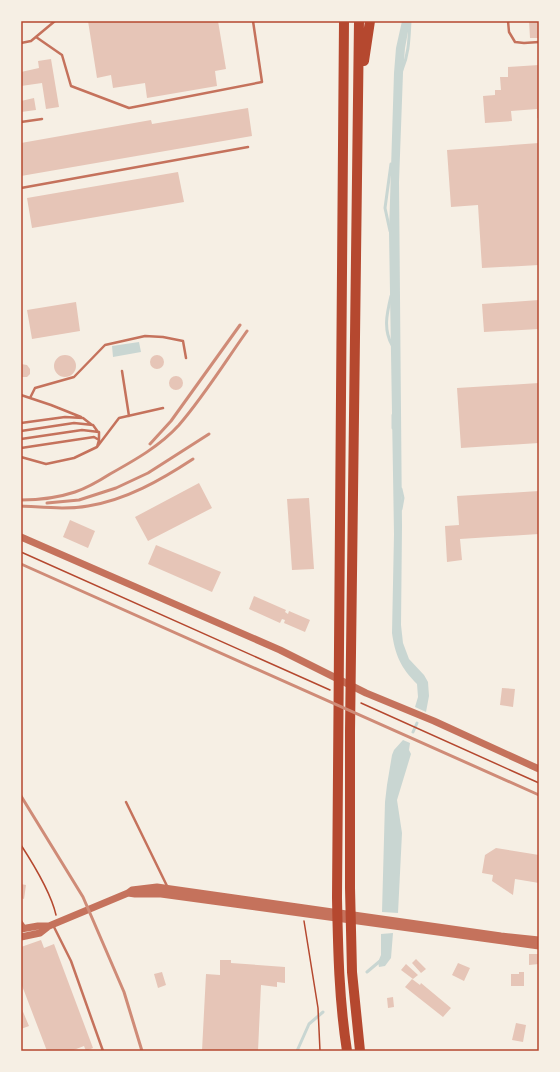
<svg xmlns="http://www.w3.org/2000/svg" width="560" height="1072" viewBox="0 0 560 1072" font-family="Roboto,sans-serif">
  <rect width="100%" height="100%" fill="#f6efe4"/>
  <path fill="#c9d6d2" d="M 402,21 L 410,21 L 405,48 L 403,73 L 399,182 L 402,526 L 401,625 L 403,643 L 409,659 L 424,675 L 428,682 L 429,696 L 426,712 L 415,707 L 418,697 L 417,684 C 401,668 395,655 392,633 L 394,534 L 389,232 L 394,73 L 396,48 Z
    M 139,342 L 141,352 L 113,357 L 112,346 Z
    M 403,740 L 410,743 L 409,750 L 411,754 L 397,800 L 402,833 L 398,913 L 382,912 L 385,802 L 387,785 L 392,755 L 394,750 Z
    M 393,933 L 391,958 L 385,966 L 379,967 L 378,962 L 381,955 L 381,934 Z"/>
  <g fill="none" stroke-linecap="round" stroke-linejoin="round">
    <path stroke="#c9d6d2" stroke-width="3" d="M 402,70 C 409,54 409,38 410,21
      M 390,231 L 385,208 L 391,164
      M 391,296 C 387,313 383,329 392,345
      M 393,415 L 393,428
      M 401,489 L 403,498 L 401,509
      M 413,732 L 417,723
      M 367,972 L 380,961
      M 297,1051 L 309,1024 L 323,1012"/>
  </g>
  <path fill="#e6c5b7" d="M 88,21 L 218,21 L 226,69 L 215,71 L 217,86 L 147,98 L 145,83 L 113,88 L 111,75 L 97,78 Z
    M 529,21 L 539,21 L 539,38 L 530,38 Z
    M 51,59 L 59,107 L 46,109 L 42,83 L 21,86 L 21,72 L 39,68 L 38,61 Z
    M 539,65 L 539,119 L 537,118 L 537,109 L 511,111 L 512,121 L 485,123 L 483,96 L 495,95 L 495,90 L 501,90 L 500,77 L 508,77 L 508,67 Z
    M 34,98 L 36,110 L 21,112 L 21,101 Z
    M 248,108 L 252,136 L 21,176 L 21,143 L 151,120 L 152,124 Z
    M 539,143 L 539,265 L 482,268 L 478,205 L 451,207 L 447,150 Z
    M 178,172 L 184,202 L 32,228 L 27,198 Z
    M 539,300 L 539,329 L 484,332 L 482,304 Z
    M 76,302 L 80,331 L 32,339 L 27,310 Z
    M54 366a11 11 0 1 1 22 0a11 11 0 1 1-22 0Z
    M150 362a7 7 0 1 1 14 0a7 7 0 1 1-14 0Z
    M 21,364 L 27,365 L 30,369 L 30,374 L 27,377 L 21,377 Z
    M169 383a7 7 0 1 1 14 0a7 7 0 1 1-14 0Z
    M 539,383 L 539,443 L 461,448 L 457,388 Z
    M 199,483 L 212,508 L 148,541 L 135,517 Z
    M 539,491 L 539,534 L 460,539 L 462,560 L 447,562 L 445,526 L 459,525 L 457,496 Z
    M 309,498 L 314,569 L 292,570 L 287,499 Z
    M 70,520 L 95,531 L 88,548 L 63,537 Z
    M 156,545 L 221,572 L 212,592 L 148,564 Z
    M 254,596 L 286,610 L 285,612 L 288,614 L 289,611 L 310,620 L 305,632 L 284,623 L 285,620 L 282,619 L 280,623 L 249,609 Z
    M 502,688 L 515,689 L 513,707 L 500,705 Z
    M 496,848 L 539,855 L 539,883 L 515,879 L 513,895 L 492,881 L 493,875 L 482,873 L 485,855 Z
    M 21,884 L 26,885 L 24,899 L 21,898 Z
    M 41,940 L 44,948 L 54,944 L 93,1048 L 86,1051 L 84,1046 L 71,1051 L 47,1051 L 21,983 L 21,947 Z
    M 529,954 L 539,954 L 539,964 L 529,965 Z
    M 416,959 L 426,969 L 421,973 L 412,963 Z
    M 220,960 L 231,960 L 231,963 L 285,967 L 285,983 L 277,982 L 277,987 L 261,985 L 258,1051 L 202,1051 L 206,974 L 220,975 Z
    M 458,963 L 470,968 L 464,981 L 452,975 Z
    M 406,964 L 418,975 L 413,979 L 401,970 Z
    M 162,972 L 166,985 L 158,988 L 154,974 Z
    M 519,972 L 524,972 L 524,986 L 511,986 L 511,974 L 519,974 Z
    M 412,979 L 420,985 L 421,983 L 451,1008 L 443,1017 L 405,987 Z
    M 393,997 L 394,1007 L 388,1008 L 387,998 Z
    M 21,1007 L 29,1026 L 21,1029 Z
    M 516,1023 L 526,1025 L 523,1042 L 512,1040 Z"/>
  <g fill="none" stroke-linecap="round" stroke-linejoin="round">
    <path stroke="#b5482f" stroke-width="1.5" d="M 21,552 L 330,690
      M 361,703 L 539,783
      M 21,845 C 34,865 51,893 56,915
      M 304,921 L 318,1008 L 320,1051"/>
    <path stroke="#c5725c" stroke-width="2.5" d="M 508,21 L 509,32 L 515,42 L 524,43 L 539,42
      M 36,37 L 62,55 L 71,86 L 129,108 L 262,82 L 253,21
      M 21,43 L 31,41 L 55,21
      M 21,122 L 42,119
      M 21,188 L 248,147
      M 122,371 L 129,416
      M 21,395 L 51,405 L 81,417
      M 30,398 L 35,388 L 74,377 L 105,345 L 145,336 L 163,337 L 183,341 L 186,358
      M 21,423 L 65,417 L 83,418 L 92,425
      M 21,431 L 74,423 L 93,425 L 98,432
      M 21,439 L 82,430 L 99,432 L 99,440
      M 21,448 L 94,437 L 99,440 L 97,447
      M 21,457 L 46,464 L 74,458 L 97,447 L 119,418 L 163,408
      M 126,802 L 168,888
      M 21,921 L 25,927
      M 53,925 L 71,961 L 103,1051"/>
    <path stroke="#c5725c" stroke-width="7" d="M 21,537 L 280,650 L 366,693 L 434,721 L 539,769
      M 128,893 L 135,894 L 161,894 L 539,946
      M 21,929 L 38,926 L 49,926
      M 21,937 L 40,933 L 49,926 L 128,893 L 132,890 L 157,887 L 501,936 L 539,940"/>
    <path stroke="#b5482f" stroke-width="10" d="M 344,21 L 337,898 C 338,949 339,1000 347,1051
      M 359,21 L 350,732 L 350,888 L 352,972 L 360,1051
      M 364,61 L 370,21"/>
    <path stroke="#cf8b77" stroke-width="3" d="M 150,444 L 171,421 L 240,325
      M 21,500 C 39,500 57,498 75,492 C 87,488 99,481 110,474 C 135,460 160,446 179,425 C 204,396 225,362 247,331
      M 47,503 L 79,500 L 116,488 L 148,473 L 209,434
      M 21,506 C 43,507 66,510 88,506 C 126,500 161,480 193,459
      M 21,564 L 539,795
      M 21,796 L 83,897 L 124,992 L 142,1051"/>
  </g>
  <rect width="560" height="1072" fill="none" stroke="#f6efe4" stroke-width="44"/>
  <rect x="22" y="22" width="516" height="1028" fill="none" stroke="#b5482f" stroke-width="1.5"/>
</svg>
